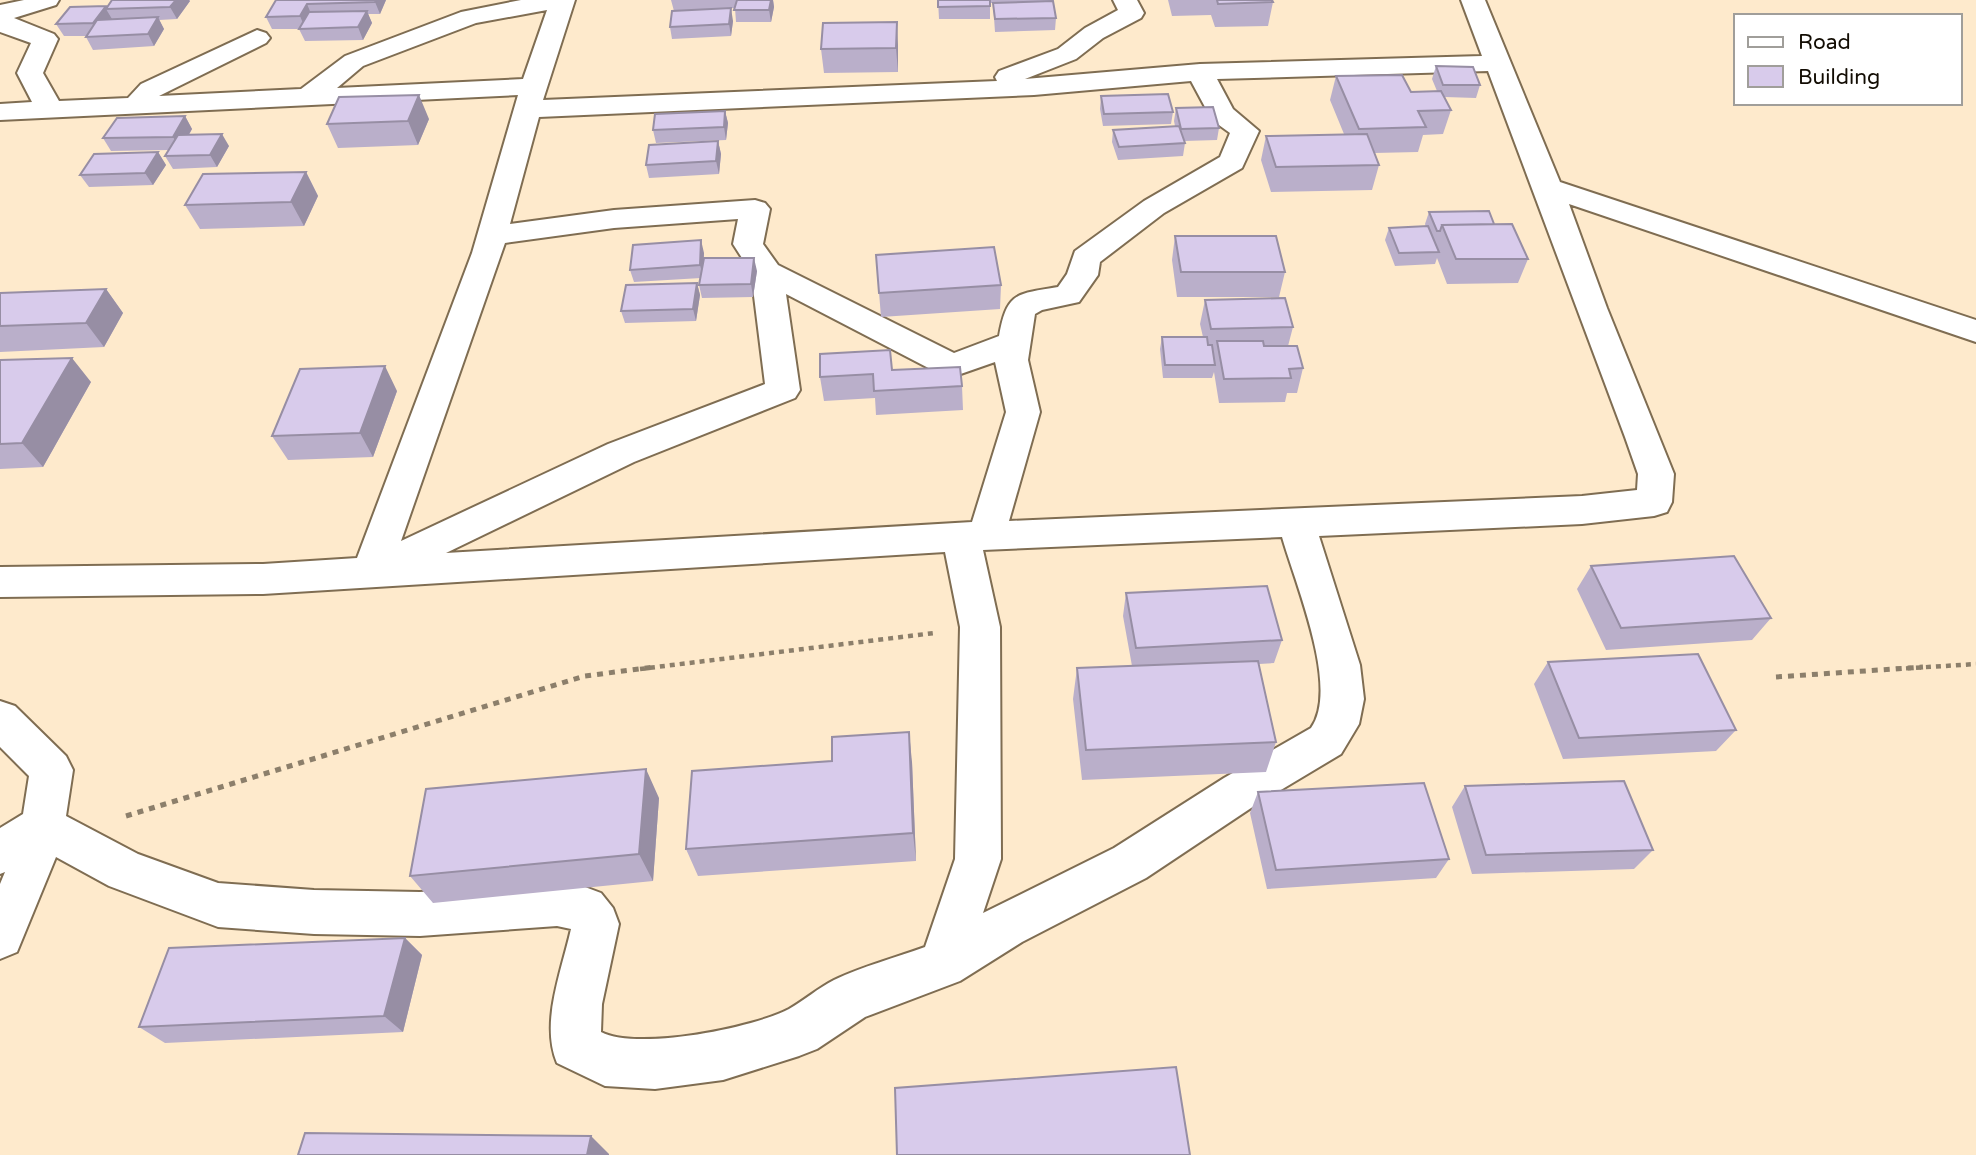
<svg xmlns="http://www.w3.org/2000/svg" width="1976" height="1155" viewBox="0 0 1976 1155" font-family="'Varela Round',sans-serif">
  <rect width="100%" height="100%" fill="#feeacc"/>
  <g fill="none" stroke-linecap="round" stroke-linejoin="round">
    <g stroke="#7f6d52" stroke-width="4">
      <path id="street" d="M 24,0 L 59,0 L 56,5 L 14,18 L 54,34 L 58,39 L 43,73 L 59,101 L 128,98 L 141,84 L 257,30 L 266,33 L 270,38 L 266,43 L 159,96 L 301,89 L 345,56 L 461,12 L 521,0 L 575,0 L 543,100 L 997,81 L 995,77 L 999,71 L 1058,49 L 1085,28 L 1118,10 L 1113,0 L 1137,0 L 1144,13 L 1141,18 L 1103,38 L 1076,59 L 1025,79 L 1200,64 L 1482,56 L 1461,0 L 1485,0 L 1560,182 L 1976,320 L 1976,342 L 1569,204 L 1607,308 L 1674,474 L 1672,502 L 1667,512 L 1654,516 L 1582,524 L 1319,536 L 1360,665 L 1364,699 L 1359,724 L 1341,754 L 1254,806 L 1146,878 L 1022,942 L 960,981 L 865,1017 L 817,1049 L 799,1056 L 723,1080 L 655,1089 L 605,1086 L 557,1063 C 540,1022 562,970 571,929 L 557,926 L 420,936 L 314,934 L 218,927 L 109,886 L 56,857 L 17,952 L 0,959 L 0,884 L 5,872 L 0,874 L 0,828 L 23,814 L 29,776 L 0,747 L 0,701 L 15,706 L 66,756 L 73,770 L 66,816 L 138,854 L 218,883 L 314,890 L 420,892 L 557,882 L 585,887 L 601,893 L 613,908 L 619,924 L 602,1004 L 601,1032 C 637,1051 753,1028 789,1009 C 805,1000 818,988 834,980 C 863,966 895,958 925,947 L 955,859 L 960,627 L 945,552 L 263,594 L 0,597 L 0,567 L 263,564 L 357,558 L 472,253 L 518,95 L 0,120 L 0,104 L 32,102 L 17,73 L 31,43 L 0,32 L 0,5 ZM 547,10 L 523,79 L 337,88 L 363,66 L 476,23 ZM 1488,71 L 1625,437 L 1638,474 L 1637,490 L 1582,496 L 1009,521 L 1040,412 L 1028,360 L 1035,314 L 1042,310 L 1079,302 L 1098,275 L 1100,262 L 1164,213 L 1242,168 L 1259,131 L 1233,109 L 1217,79 ZM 1191,81 L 1212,120 L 1230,133 L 1220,157 L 1144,201 L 1075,251 L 1067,274 L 1058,287 C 1016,294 1007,292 999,336 L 954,353 L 778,265 L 763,244 L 770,209 L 765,203 L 755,200 L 614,210 L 510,224 L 539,117 L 1034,95 ZM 738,219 L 733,244 L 751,272 L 765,384 L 608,444 L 401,541 L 505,243 L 614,228 ZM 786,294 L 940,374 L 952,377 L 995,362 L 1006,412 L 972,522 L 446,553 L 634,462 L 795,398 L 800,390 ZM 1282,537 C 1295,583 1340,688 1311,728 L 1224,778 L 1114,848 L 983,913 L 1001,859 L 1000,627 L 983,550 Z"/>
    </g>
    <path stroke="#8c7f6b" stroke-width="4.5" stroke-dasharray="5 5" stroke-linecap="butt" d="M 640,669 L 934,633
      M 1896,669 L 1976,664"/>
    <path stroke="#8c7f6b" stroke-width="5" stroke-dasharray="6 6" stroke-linecap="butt" d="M 1776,677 L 1923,667
      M 126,816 L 585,676 L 654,667"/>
    <use href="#street" fill="#fff" fill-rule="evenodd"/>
  </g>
  <path fill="#baafca" d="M 112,0 L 189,0 L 190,1 L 177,19 L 159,20 L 164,29 L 154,46 L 93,50 L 86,37 L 87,36 L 64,36 L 56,24 L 107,7 Z
    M 276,0 L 386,0 L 380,14 L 368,14 L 372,23 L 363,40 L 305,41 L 299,29 L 272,29 L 266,17 Z
    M 671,0 L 773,0 L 774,7 L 771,22 L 736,22 L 735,8 L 674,11 Z
    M 938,0 L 990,0 L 990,19 L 939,19 Z
    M 991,0 L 1052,0 L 1056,18 L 1055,30 L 995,32 L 993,3 L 991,3 Z
    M 1168,0 L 1272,0 L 1273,2 L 1268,26 L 1215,27 L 1211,15 L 1172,16 Z
    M 733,21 L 731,36 L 672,39 L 670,27 Z
    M 898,45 L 898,72 L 824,73 L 821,49 Z
    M 1436,66 L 1480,85 L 1476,98 L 1445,97 L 1451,110 L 1443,134 L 1423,135 L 1418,152 L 1374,153 L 1379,165 L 1372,190 L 1271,192 L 1261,160 L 1266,136 L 1344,134 L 1330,100 L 1336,76 L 1411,92 L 1437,91 L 1432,79 Z
    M 1101,96 L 1173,112 L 1171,124 L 1103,126 L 1100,109 Z
    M 1176,108 L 1219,128 L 1217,140 L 1184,141 L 1185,143 L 1183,156 L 1118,160 L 1112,142 L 1113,130 L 1175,126 L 1174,121 Z
    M 725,111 L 728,123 L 726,140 L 656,143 L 653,130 Z
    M 185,116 L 192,129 L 189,135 L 229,146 L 217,167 L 173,169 L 165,156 L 169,150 L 111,151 L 103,138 Z
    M 429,119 L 418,145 L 338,148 L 327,124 Z
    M 718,141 L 721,154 L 719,174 L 649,178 L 646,165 Z
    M 158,152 L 166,165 L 153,185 L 89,187 L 80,175 Z
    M 306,172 L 318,196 L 304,226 L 200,229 L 185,205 Z
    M 1429,212 L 1494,224 L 1528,259 L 1518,283 L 1447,284 L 1437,258 L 1435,264 L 1395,266 L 1385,240 L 1389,228 L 1426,227 L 1425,224 Z
    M 1175,236 L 1285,272 L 1279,297 L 1177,297 L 1172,260 Z
    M 704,253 L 703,263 L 757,271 L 753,297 L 702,298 L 699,285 L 701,278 L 634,282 L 630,270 Z
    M 876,255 L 1001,285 L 1000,309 L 881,317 Z
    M 697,283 L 700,295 L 696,321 L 625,323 L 621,311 Z
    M 106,289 L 123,313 L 104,347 L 0,352 L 0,293 Z
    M 1205,300 L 1293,327 L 1288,346 L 1303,368 L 1297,393 L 1287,393 L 1285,402 L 1219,403 L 1214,372 L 1212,378 L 1163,378 L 1160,349 L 1162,337 L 1203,337 L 1200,324 Z
    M 0,360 L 91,382 L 43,467 L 0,469 Z
    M 892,370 L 962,386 L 963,410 L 876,415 L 875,398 L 824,401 L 820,377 Z
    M 397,391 L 373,457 L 288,460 L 272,436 Z
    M 1591,566 L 1771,618 L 1752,640 L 1606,650 L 1577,589 Z
    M 1126,593 L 1282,640 L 1274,663 L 1259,664 L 1276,742 L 1266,772 L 1082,780 L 1073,699 L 1077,668 L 1132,666 L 1123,616 Z
    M 1548,662 L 1736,730 L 1716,751 L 1563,759 L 1534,684 Z
    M 912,762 L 916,861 L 698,876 L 686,849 Z
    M 1465,786 L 1653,850 L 1634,869 L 1472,874 L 1452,807 Z
    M 1258,792 L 1449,859 L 1436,878 L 1267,889 L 1250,813 Z
    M 659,798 L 653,881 L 433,903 L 410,876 Z
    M 405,938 L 422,955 L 403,1032 L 165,1043 L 139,1027 Z"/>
  <path fill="#978ea4" d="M 176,0 L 189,0 L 190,1 L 177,19 L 170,7 Z
    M 376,0 L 386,0 L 380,14 L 375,2 Z
    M 771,0 L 773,0 L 774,7 L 771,22 L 769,10 Z
    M 307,4 L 312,16 L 305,28 L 300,16 Z
    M 106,6 L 108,9 L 106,9 L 112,19 L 100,35 L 93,23 Z
    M 731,8 L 733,21 L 731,36 L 729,24 Z
    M 367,11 L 372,23 L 363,40 L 358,27 Z
    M 158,17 L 164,29 L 154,46 L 148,34 Z
    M 897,22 L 898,45 L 898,72 L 896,48 Z
    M 419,95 L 429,119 L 418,145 L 408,121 Z
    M 725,111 L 728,123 L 726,140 L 724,127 Z
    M 185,116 L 192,129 L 180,149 L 173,137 Z
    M 222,134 L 229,146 L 217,167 L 210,155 Z
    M 718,141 L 721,154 L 719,174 L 716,161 Z
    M 158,152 L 166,165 L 153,185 L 145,173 Z
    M 306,172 L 318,196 L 304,226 L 291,202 Z
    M 701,240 L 704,253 L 703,277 L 700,265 Z
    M 754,258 L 757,271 L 753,297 L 751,284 Z
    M 697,283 L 700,295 L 696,321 L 693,309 Z
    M 106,289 L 123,313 L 104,347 L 86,323 Z
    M 72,358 L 91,382 L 43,467 L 22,443 Z
    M 385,366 L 397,391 L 373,457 L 360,433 Z
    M 909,732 L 912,762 L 916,861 L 913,833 Z
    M 646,769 L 659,798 L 653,881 L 639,854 Z
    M 405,938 L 422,955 L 403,1032 L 384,1016 Z
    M 591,1136 L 609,1154 L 609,1155 L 587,1155 Z"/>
  <path fill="#d8cbeb" stroke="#978ea4" stroke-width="2" d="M 112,0 L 176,0 L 170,7 L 106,9 Z
    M 276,0 L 376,0 L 375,2 L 307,4 L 300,16 L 266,17 Z
    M 737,0 L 771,0 L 769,10 L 734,10 Z
    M 938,0 L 990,0 L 990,6 L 938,7 Z
    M 1217,0 L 1272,0 L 1273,2 L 1218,4 Z
    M 1053,1 L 1056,18 L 995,19 L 993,3 Z
    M 106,6 L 93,23 L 56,24 L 70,7 Z
    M 731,8 L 729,24 L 670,27 L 672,11 Z
    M 367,11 L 358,27 L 299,29 L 309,12 Z
    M 158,17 L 148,34 L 86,37 L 97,20 Z
    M 897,22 L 896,48 L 821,49 L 823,23 Z
    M 1436,66 L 1473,67 L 1480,85 L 1443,85 Z
    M 1402,75 L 1411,92 L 1441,91 L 1451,110 L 1418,111 L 1426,127 L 1359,129 L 1336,76 Z
    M 1168,94 L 1173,112 L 1104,114 L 1101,96 Z
    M 419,95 L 408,121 L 327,124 L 339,97 Z
    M 1213,107 L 1219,128 L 1181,129 L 1176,108 Z
    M 725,111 L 724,127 L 653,130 L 655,114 Z
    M 185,116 L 173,137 L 103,138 L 117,118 Z
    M 1179,126 L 1185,143 L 1119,147 L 1113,130 Z
    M 222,134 L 210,155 L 165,156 L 178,135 Z
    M 1367,134 L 1379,165 L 1276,167 L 1266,136 Z
    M 718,141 L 716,161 L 646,165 L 649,145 Z
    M 158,152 L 145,173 L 80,175 L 94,154 Z
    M 306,172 L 291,202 L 185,205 L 203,174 Z
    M 1489,211 L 1494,224 L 1442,225 L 1440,231 L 1437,231 L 1429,212 Z
    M 1512,224 L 1528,259 L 1456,259 L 1442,225 Z
    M 1428,226 L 1439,252 L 1399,253 L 1389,228 Z
    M 1175,236 L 1276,236 L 1285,272 L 1181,272 Z
    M 701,240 L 700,265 L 630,270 L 633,245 Z
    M 994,247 L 1001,285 L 879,293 L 876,255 Z
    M 704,258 L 754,258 L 751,284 L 699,285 Z
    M 697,283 L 693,309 L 621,311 L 626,285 Z
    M 106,289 L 86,323 L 0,326 L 0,293 Z
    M 1285,298 L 1293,327 L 1211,329 L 1205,300 Z
    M 1162,337 L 1207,337 L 1208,345 L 1212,345 L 1215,365 L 1165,365 Z
    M 1217,341 L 1263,341 L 1264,346 L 1297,346 L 1303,368 L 1289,369 L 1291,378 L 1224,379 Z
    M 890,350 L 892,370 L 960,367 L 962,386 L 874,391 L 873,374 L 820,377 L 820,354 Z
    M 72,358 L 22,443 L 0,444 L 0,360 Z
    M 385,366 L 360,433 L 272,436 L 300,369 Z
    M 1734,556 L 1771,618 L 1621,628 L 1591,566 Z
    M 1267,586 L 1282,640 L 1136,648 L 1126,593 Z
    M 1698,654 L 1736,730 L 1579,738 L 1548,662 Z
    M 1258,661 L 1276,742 L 1086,750 L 1077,668 Z
    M 909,732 L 913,833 L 686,849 L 692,771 L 832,761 L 832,737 Z
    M 646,769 L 639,854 L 410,876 L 426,789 Z
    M 1624,781 L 1653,850 L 1486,855 L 1465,786 Z
    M 1424,783 L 1449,859 L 1276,870 L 1258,792 Z
    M 405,938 L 384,1016 L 139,1027 L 169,948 Z
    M 1176,1067 L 1190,1155 L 897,1155 L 895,1088 Z
    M 305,1133 L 591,1136 L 587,1155 L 298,1155 Z"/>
  <rect x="1734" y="14" width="228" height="91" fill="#ffffff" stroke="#a09e9a" stroke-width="2"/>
  <rect x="1748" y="37" width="35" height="10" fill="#ffffff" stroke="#a09e9a" stroke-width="2"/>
  <text x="1798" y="49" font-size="21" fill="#120c03">Road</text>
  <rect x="1748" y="66" width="35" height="21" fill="#d8cbeb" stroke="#a09e9a" stroke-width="2"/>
  <text x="1798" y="84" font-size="21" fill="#120c03">Building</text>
</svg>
